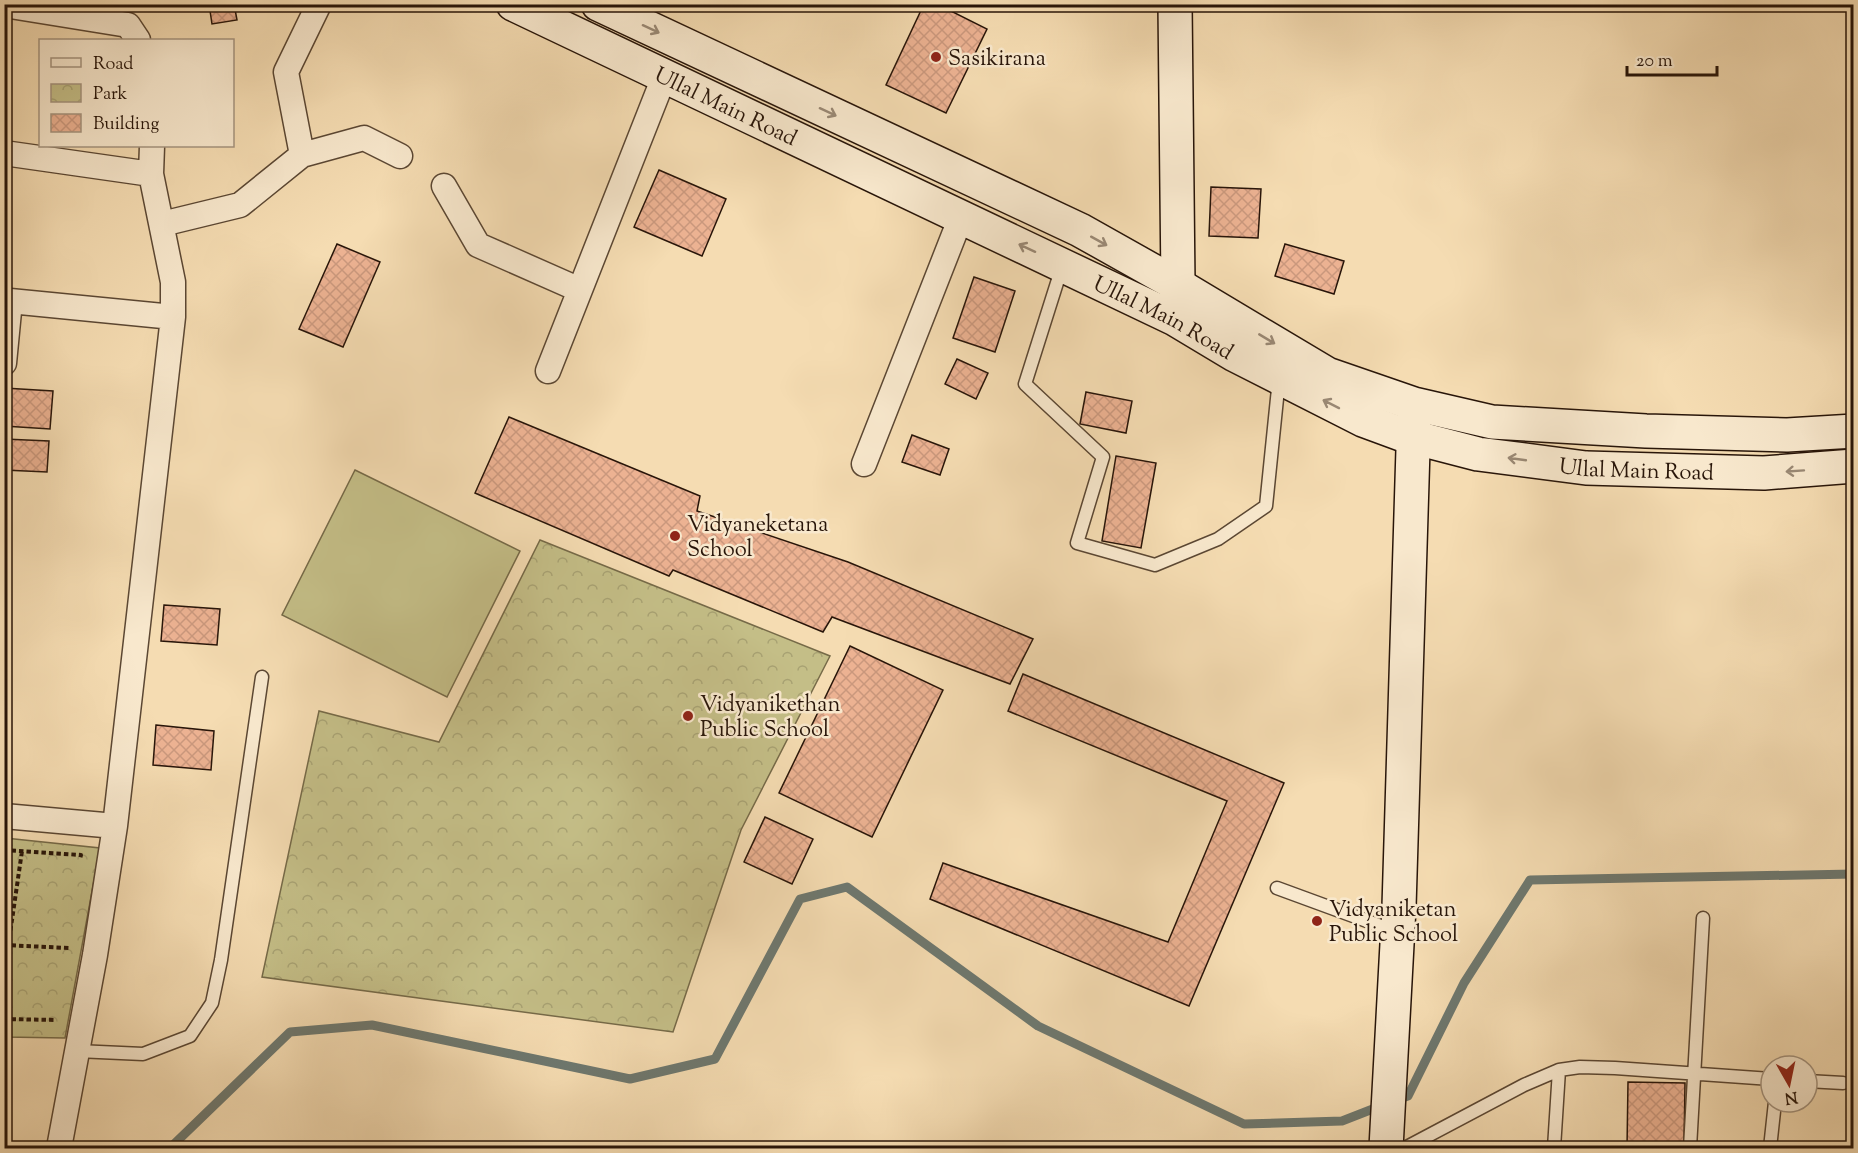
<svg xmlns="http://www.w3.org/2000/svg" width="1858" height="1153" viewBox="0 0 1858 1153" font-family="'Sorts Mill Goudy',serif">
  <defs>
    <pattern id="park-crowns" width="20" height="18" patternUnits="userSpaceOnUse" patternTransform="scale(1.5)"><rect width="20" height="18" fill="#c4be87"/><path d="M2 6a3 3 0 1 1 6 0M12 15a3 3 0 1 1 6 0" fill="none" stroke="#a8a273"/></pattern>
    <pattern id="building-cross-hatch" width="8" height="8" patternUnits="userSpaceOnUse" patternTransform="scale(1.5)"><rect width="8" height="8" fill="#ecb292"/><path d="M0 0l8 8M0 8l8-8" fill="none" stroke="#ca987d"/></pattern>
  </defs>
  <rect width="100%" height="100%" fill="#f5dcb2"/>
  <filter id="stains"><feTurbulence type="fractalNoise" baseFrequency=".00333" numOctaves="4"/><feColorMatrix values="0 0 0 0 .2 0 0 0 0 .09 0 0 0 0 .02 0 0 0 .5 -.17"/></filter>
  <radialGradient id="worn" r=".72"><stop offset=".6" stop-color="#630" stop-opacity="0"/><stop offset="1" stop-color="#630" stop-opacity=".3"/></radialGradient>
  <path fill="url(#park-crowns)" stroke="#766a48" stroke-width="1.5" d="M 540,540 L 830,656 L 741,830 L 673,1032 L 262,977 L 319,711 L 439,742 Z
    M 5,838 L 100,848 L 65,1038 L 5,1037 Z"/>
  <path fill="#c4be87" stroke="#766a48" stroke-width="1.5" d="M 355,470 L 520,551 L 447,697 L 282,615 Z"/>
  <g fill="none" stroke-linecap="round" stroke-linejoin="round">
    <path stroke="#6e786f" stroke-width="9" d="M 1396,1100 L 1408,1096 L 1464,983 L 1530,880 L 1854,874
      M 170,1148 L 290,1032 L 372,1025 L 630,1079 L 715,1059 L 800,899 L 847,887 L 1038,1026 L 1244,1124 L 1342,1121 L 1383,1105"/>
  </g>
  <path fill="url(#building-cross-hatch)" stroke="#281509" stroke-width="1.5" d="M 209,4 L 234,4 L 237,20 L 212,24 Z
    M 924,4 L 937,4 L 987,29 L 946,113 L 886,85 Z
    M 659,170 L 726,199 L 702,256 L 634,227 Z
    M 1211,187 L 1261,189 L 1258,238 L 1209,236 Z
    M 337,244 L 380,262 L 343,347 L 299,329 Z
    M 1285,244 L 1344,261 L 1334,294 L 1275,276 Z
    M 974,277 L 1015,291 L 995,352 L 953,338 Z
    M 957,359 L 988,373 L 976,399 L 945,384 Z
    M 4,388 L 53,391 L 50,429 L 4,426 Z
    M 1086,392 L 1132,401 L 1126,433 L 1080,424 Z
    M 509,417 L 700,496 L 697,511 L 848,562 L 1033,639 L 1010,684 L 832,617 L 823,632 L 673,570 L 669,576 L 475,493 Z
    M 912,435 L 949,449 L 940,475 L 902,462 Z
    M 4,439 L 49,441 L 47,472 L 4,470 Z
    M 1116,456 L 1156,463 L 1141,548 L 1102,541 Z
    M 164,605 L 220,609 L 217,645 L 161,641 Z
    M 850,646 L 943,690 L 872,837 L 779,793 Z
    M 1023,674 L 1284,783 L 1189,1006 L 930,899 L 943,863 L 1168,942 L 1227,801 L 1008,711 Z
    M 156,725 L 214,731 L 211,770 L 153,765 Z
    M 765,817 L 813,839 L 792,884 L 744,862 Z
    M 1628,1082 L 1685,1083 L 1684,1148 L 1627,1148 Z"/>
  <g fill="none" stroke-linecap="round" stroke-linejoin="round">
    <g stroke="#5b4733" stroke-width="15">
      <path id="lane" d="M 1062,267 L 1025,384 L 1103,457 L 1077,543 L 1155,565 L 1218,539 L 1266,506 L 1279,379
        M 1277,888 L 1397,932
        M 77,1051 L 143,1054 L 190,1036 L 212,1003 L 221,960 L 262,677
        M 1807,1081 L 1843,1083
        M 1405,1148 L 1524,1085 L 1559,1070 L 1580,1067 L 1615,1068 L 1771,1079
        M 1554,1148 L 1559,1070
        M 1690,1148 L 1703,918
        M 1770,1148 L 1775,1102"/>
    </g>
    <g stroke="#5b4733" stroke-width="27">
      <path id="street" d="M 4,5 L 128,25 L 138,40
        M 4,153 L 151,174
        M 302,155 L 364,138 L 400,156
        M 444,186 L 478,245 L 580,290
        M 162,224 L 240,205 L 302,155 L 286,72 L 319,4
        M 4,363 L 10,301 L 173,317
        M 548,371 L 664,77
        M 864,464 L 961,217
        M 4,816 L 115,826
        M 59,1148 L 95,955 L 115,826 L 173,317 L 173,282 L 151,174 L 152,146"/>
    </g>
    <g stroke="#281509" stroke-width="36">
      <g id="secondary">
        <path id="s1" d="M 513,4 L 1175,319 L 1235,355 L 1363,420 L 1401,434 L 1478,454 L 1586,468 L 1764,473 L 1854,466"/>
        <path d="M 598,4 L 1080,230 L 1178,285 L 1327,374 L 1414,404 L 1492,422 L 1646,431 L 1787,435 L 1854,431"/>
        <path d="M 1175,4 L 1178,285 L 1176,303"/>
        <path d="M 1386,1148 L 1399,907 L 1414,416"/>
      </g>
    </g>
    <path stroke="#281509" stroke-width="4" stroke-dasharray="4.5 3" stroke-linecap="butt" d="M 4,850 L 81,855 L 80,859
      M 4,945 L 69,948
      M 4,975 L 22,851
      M 4,1019 L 56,1020"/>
    <use href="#lane" stroke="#f8e8cd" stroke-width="12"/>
    <use href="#street" stroke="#f8e8cd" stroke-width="24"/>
    <use href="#secondary" stroke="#f8e8cd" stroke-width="33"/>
  </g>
  <defs><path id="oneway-shaft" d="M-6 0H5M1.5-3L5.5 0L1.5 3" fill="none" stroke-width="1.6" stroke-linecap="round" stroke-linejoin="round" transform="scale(1.5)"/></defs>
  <g stroke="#9a8975">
    <use href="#oneway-shaft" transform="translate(651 29) rotate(25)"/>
    <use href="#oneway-shaft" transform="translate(828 112) rotate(25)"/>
    <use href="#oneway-shaft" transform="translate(1099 241) rotate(29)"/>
    <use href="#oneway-shaft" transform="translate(1027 248) rotate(-155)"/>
    <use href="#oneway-shaft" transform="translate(1267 339) rotate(31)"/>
    <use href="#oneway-shaft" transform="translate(1331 404) rotate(-153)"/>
    <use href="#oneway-shaft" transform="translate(1517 459) rotate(-172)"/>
    <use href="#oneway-shaft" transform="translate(1795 471) rotate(176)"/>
  </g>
  <g fill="#8f2418" stroke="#f8e8cd" stroke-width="2">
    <circle cx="936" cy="57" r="6"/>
    <circle cx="675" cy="536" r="6"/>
    <circle cx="688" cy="716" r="6"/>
    <circle cx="1317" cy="921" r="6"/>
  </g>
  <g text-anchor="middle" stroke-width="5" stroke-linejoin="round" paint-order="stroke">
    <g font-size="22" fill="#281509" stroke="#f8e8cd" text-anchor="start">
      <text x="948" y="65">Sasikirana</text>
      <text x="687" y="531">Vidyaneketana<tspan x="687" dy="25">School</tspan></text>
      <text x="700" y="711">Vidyanikethan<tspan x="700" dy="25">Public School</tspan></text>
      <text x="1329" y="916">Vidyaniketan<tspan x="1329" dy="25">Public School</tspan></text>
    </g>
    <g font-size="22" fill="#281509" stroke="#f8e8cd">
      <text dy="8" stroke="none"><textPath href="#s1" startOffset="236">Ullal Main Road</textPath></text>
      <text dy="8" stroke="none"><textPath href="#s1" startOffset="722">Ullal Main Road</textPath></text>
      <text dy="8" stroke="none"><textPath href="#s1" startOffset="1226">Ullal Main Road</textPath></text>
    </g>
  </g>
  <rect width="1858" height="1153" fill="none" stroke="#f5dcb2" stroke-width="24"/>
  <rect x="6" y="6" width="1846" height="1141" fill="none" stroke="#281509" stroke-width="3"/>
  <rect x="12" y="12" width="1834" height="1129" fill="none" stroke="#281509" stroke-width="1.5"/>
  <rect x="39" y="39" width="195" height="108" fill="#f8e8cd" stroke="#a5947f" stroke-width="1.5"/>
  <rect x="51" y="58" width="30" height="9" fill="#f8e8cd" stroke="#a5947f" stroke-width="1.5"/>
  <text x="93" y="69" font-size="18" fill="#281509">Road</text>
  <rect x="51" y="84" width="30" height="18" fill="url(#park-crowns)" stroke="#a5947f" stroke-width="1.5"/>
  <text x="93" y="99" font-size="18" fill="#281509">Park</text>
  <rect x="51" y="114" width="30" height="18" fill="url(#building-cross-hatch)" stroke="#a5947f" stroke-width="1.5"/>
  <text x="93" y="129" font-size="18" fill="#281509">Building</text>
  <g transform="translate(1789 1084) rotate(171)"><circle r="28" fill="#f8e8cd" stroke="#a5947f" stroke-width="1.5"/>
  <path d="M0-4.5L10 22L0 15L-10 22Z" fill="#8f2418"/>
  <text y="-9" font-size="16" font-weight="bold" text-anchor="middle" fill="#281509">N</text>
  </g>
  <path d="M1627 66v9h90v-9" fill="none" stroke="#281509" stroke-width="3"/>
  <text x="1636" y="66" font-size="18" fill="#281509" stroke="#f8e8cd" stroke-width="4.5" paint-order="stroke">20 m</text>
  <rect width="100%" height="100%" filter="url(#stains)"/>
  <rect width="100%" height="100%" fill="url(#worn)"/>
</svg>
